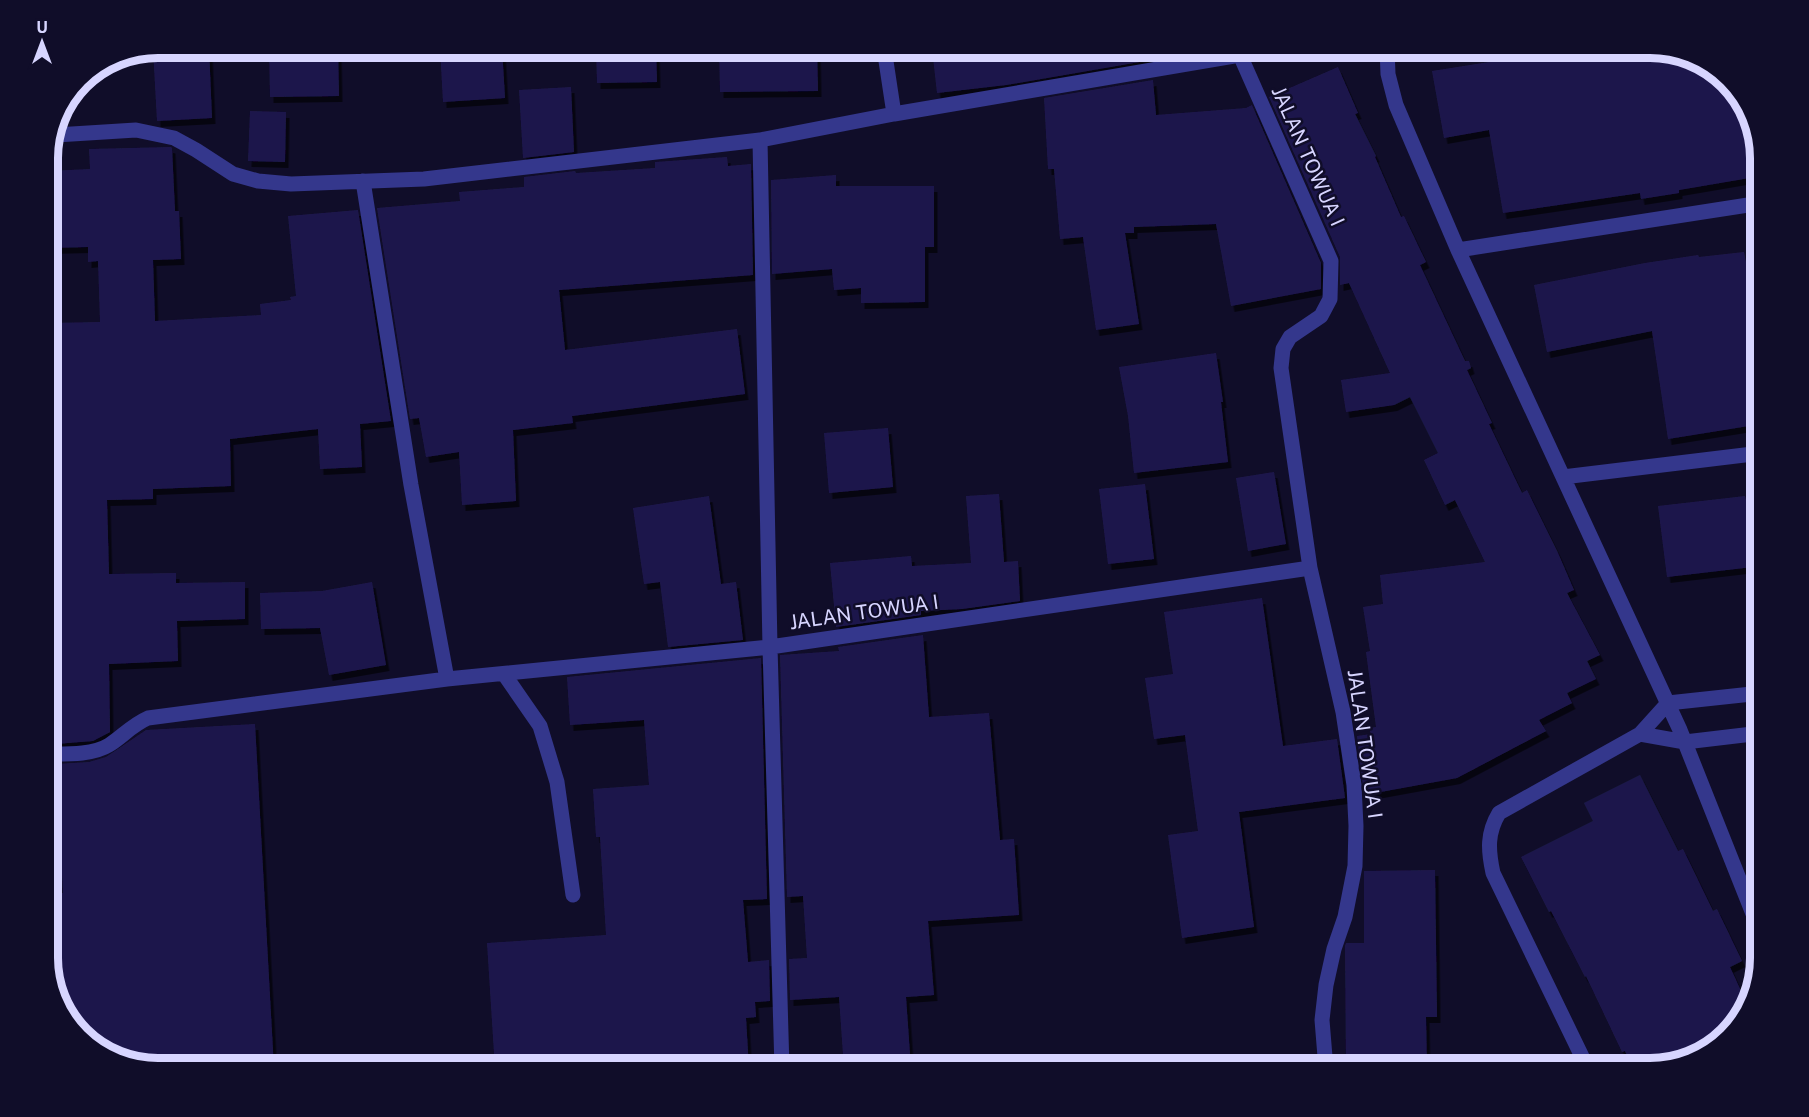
<svg xmlns="http://www.w3.org/2000/svg" width="1809" height="1117" viewBox="0 0 1809 1117" font-family="'Public Sans',sans-serif">
  <defs>
    <filter id="shadow"><feDropShadow dx="3.5" dy="6" stdDeviation="0" flood-color="#0009"/></filter>
  </defs>
  <rect width="100%" height="100%" fill="#100d29"/>
  <path fill="#1e184c" filter="url(#shadow)" d="M 159,48 L 209,48 L 212,118 L 157,121 L 153,49 Z
    M 269,48 L 338,48 L 339,96 L 270,97 Z
    M 440,48 L 502,48 L 505,98 L 443,102 Z
    M 596,48 L 656,48 L 657,82 L 597,83 Z
    M 719,48 L 817,48 L 818,91 L 720,92 Z
    M 932,48 L 1150,48 L 1151,60 L 1006,85 L 937,93 Z
    M 1536,48 L 1550,48 L 1551,56 L 1597,48 L 1650,48 L 1706,63 L 1746,103 L 1761,152 L 1761,176 L 1679,190 L 1679,193 L 1641,199 L 1640,193 L 1503,213 L 1489,130 L 1444,138 L 1432,71 L 1489,62 L 1488,56 Z
    M 1338,67 L 1358,113 L 1355,114 L 1376,156 L 1375,157 L 1401,217 L 1404,216 L 1426,262 L 1420,265 L 1465,361 L 1469,361 L 1471,368 L 1467,370 L 1492,423 L 1489,424 L 1522,493 L 1527,490 L 1558,553 L 1574,590 L 1567,593 L 1600,655 L 1587,661 L 1596,679 L 1567,693 L 1572,703 L 1539,720 L 1546,731 L 1457,778 L 1364,795 L 1357,736 L 1371,734 L 1369,728 L 1376,727 L 1366,652 L 1370,651 L 1363,607 L 1383,604 L 1380,575 L 1485,562 L 1455,500 L 1445,505 L 1424,460 L 1438,453 L 1410,397 L 1394,405 L 1346,412 L 1341,380 L 1390,373 L 1349,283 L 1340,285 L 1340,257 L 1269,97 Z
    M 1153,80 L 1156,115 L 1246,108 L 1252,105 L 1321,263 L 1321,289 L 1231,306 L 1216,224 L 1134,227 L 1134,233 L 1125,233 L 1139,324 L 1096,330 L 1083,237 L 1060,239 L 1054,169 L 1048,169 L 1044,98 Z
    M 571,87 L 574,152 L 523,158 L 519,90 Z
    M 250,111 L 286,112 L 285,162 L 248,161 Z
    M 171,147 L 172,148 L 175,211 L 179,211 L 181,259 L 153,260 L 155,321 L 261,315 L 260,304 L 291,300 L 290,297 L 296,296 L 288,216 L 358,210 L 391,421 L 360,424 L 362,467 L 320,469 L 318,429 L 230,439 L 231,486 L 153,489 L 153,499 L 107,500 L 109,574 L 176,573 L 176,583 L 245,582 L 245,619 L 177,621 L 178,661 L 109,664 L 110,732 L 93,741 L 55,744 L 55,742 L 48,743 L 48,323 L 100,322 L 98,261 L 88,262 L 88,247 L 48,248 L 48,171 L 90,169 L 89,149 Z
    M 727,157 L 728,166 L 751,164 L 753,275 L 559,290 L 565,350 L 737,329 L 745,394 L 572,416 L 573,423 L 513,430 L 516,501 L 462,505 L 459,452 L 426,457 L 419,418 L 410,419 L 377,208 L 460,201 L 459,192 L 524,187 L 524,177 L 575,171 L 576,173 L 655,168 L 655,162 Z
    M 836,175 L 836,186 L 934,186 L 934,247 L 925,247 L 925,302 L 861,303 L 861,288 L 834,290 L 832,269 L 772,274 L 771,180 Z
    M 1744,252 L 1746,262 L 1761,260 L 1761,424 L 1668,439 L 1652,331 L 1547,352 L 1534,285 L 1645,263 L 1698,255 L 1699,257 Z
    M 1216,353 L 1223,402 L 1221,402 L 1228,462 L 1134,473 L 1128,416 L 1119,367 Z
    M 888,428 L 893,487 L 829,493 L 824,433 Z
    M 1274,472 L 1286,544 L 1248,551 L 1236,478 Z
    M 1145,484 L 1154,559 L 1108,564 L 1099,489 Z
    M 999,494 L 1004,562 L 1018,561 L 1020,601 L 962,609 L 921,611 L 921,615 L 836,627 L 830,563 L 911,556 L 912,566 L 971,563 L 966,496 Z
    M 709,496 L 721,584 L 736,582 L 743,640 L 668,647 L 660,582 L 644,584 L 633,508 Z
    M 1745,496 L 1746,500 L 1761,498 L 1761,566 L 1667,577 L 1658,506 Z
    M 372,582 L 386,665 L 329,675 L 320,628 L 261,629 L 260,593 L 322,591 Z
    M 1262,598 L 1283,746 L 1337,739 L 1345,798 L 1239,812 L 1254,927 L 1182,938 L 1168,835 L 1198,831 L 1185,735 L 1154,739 L 1145,678 L 1173,674 L 1164,612 Z
    M 923,635 L 929,717 L 989,713 L 1000,840 L 1014,839 L 1019,915 L 928,921 L 934,995 L 906,997 L 911,1069 L 844,1069 L 839,997 L 790,1000 L 789,959 L 807,958 L 803,896 L 787,897 L 780,655 L 839,651 L 838,647 Z
    M 761,658 L 767,899 L 743,900 L 748,962 L 769,960 L 770,1001 L 755,1002 L 756,1017 L 746,1018 L 749,1069 L 495,1069 L 487,943 L 606,935 L 600,837 L 596,837 L 593,789 L 649,785 L 644,720 L 570,725 L 567,677 Z
    M 255,724 L 274,1069 L 159,1069 L 103,1054 L 63,1014 L 48,965 L 48,894 L 63,893 L 56,764 L 89,762 L 106,757 L 146,730 Z
    M 1640,775 L 1678,851 L 1683,849 L 1713,911 L 1717,909 L 1742,961 L 1730,967 L 1748,1006 L 1746,1014 L 1705,1054 L 1651,1069 L 1634,1069 L 1625,1051 L 1622,1052 L 1586,976 L 1585,977 L 1551,911 L 1549,912 L 1521,857 L 1593,821 L 1584,803 Z
    M 1435,870 L 1437,1017 L 1426,1017 L 1427,1069 L 1346,1069 L 1345,946 L 1346,943 L 1364,943 L 1364,871 Z"/>
  <g fill="none" stroke-linecap="round" stroke-linejoin="round">
    <path stroke="#34378c" stroke-width="15" d="M 1387,48 L 1388,74 L 1396,105 L 1458,250 L 1680,730 L 1761,934
      M 894,114 L 1240,55 L 1331,261 L 1330,299 L 1321,316 L 1290,337 L 1283,349 L 1281,368 L 1310,568 L 1343,712 L 1354,785 L 1356,826 L 1355,866 L 1345,917 L 1334,949 L 1326,985 L 1322,1020 L 1326,1069
      M 56,135 L 136,130 L 174,138 L 196,150 L 233,174 L 258,181 L 291,184 L 424,179 L 760,140 L 894,114 L 884,48
      M 363,181 L 411,485 L 447,679
      M 1458,250 L 1761,203
      M 1563,477 L 1761,453
      M 504,674 L 540,726 L 557,782 L 573,895
      M 1640,734 L 1685,742 L 1761,733
      M 48,754 C 67,754 93,755 109,745 C 123,736 132,725 148,718 L 447,679 L 770,647 L 760,140
      M 782,1069 L 770,647 L 1310,568
      M 1588,1069 L 1493,873 C 1488,850 1487,833 1499,813 L 1640,734 L 1668,703 L 1761,693"/>
  </g>
  <g text-anchor="middle" stroke-width="5" stroke-linejoin="round" paint-order="stroke">
    <g font-size="20" fill="#d7d5ff" stroke="#100d29">
      <text transform="translate(1308 156) rotate(66)" y="7">JALAN TOWUA I</text>
      <text transform="translate(864 612) rotate(-8)" y="7">JALAN TOWUA I</text>
      <text transform="translate(1365 744) rotate(82)" y="7">JALAN TOWUA I</text>
    </g>
  </g>
  <path d="M0 0H1809V1117H0ZM158 58H1650A100 100 0 0 1 1750 158V958A100 100 0 0 1 1650 1058H158A100 100 0 0 1 58 958V158A100 100 0 0 1 158 58Z" fill="#100d29" fill-rule="evenodd"/>
  <path fill="none" stroke="#d7d5ff" stroke-width="8" d="M158 58H1650A100 100 0 0 1 1750 158V958A100 100 0 0 1 1650 1058H158A100 100 0 0 1 58 958V158A100 100 0 0 1 158 58Z"/>
  <g transform="translate(42 42)" stroke="#100d29" stroke-width="4.5" paint-order="stroke">
  <path d="M0-4.5L10 22L0 15L-10 22Z" fill="#d7d5ff"/>
  <text y="-9" font-size="16" font-weight="bold" text-anchor="middle" fill="#d7d5ff">U</text>
  </g>
</svg>
